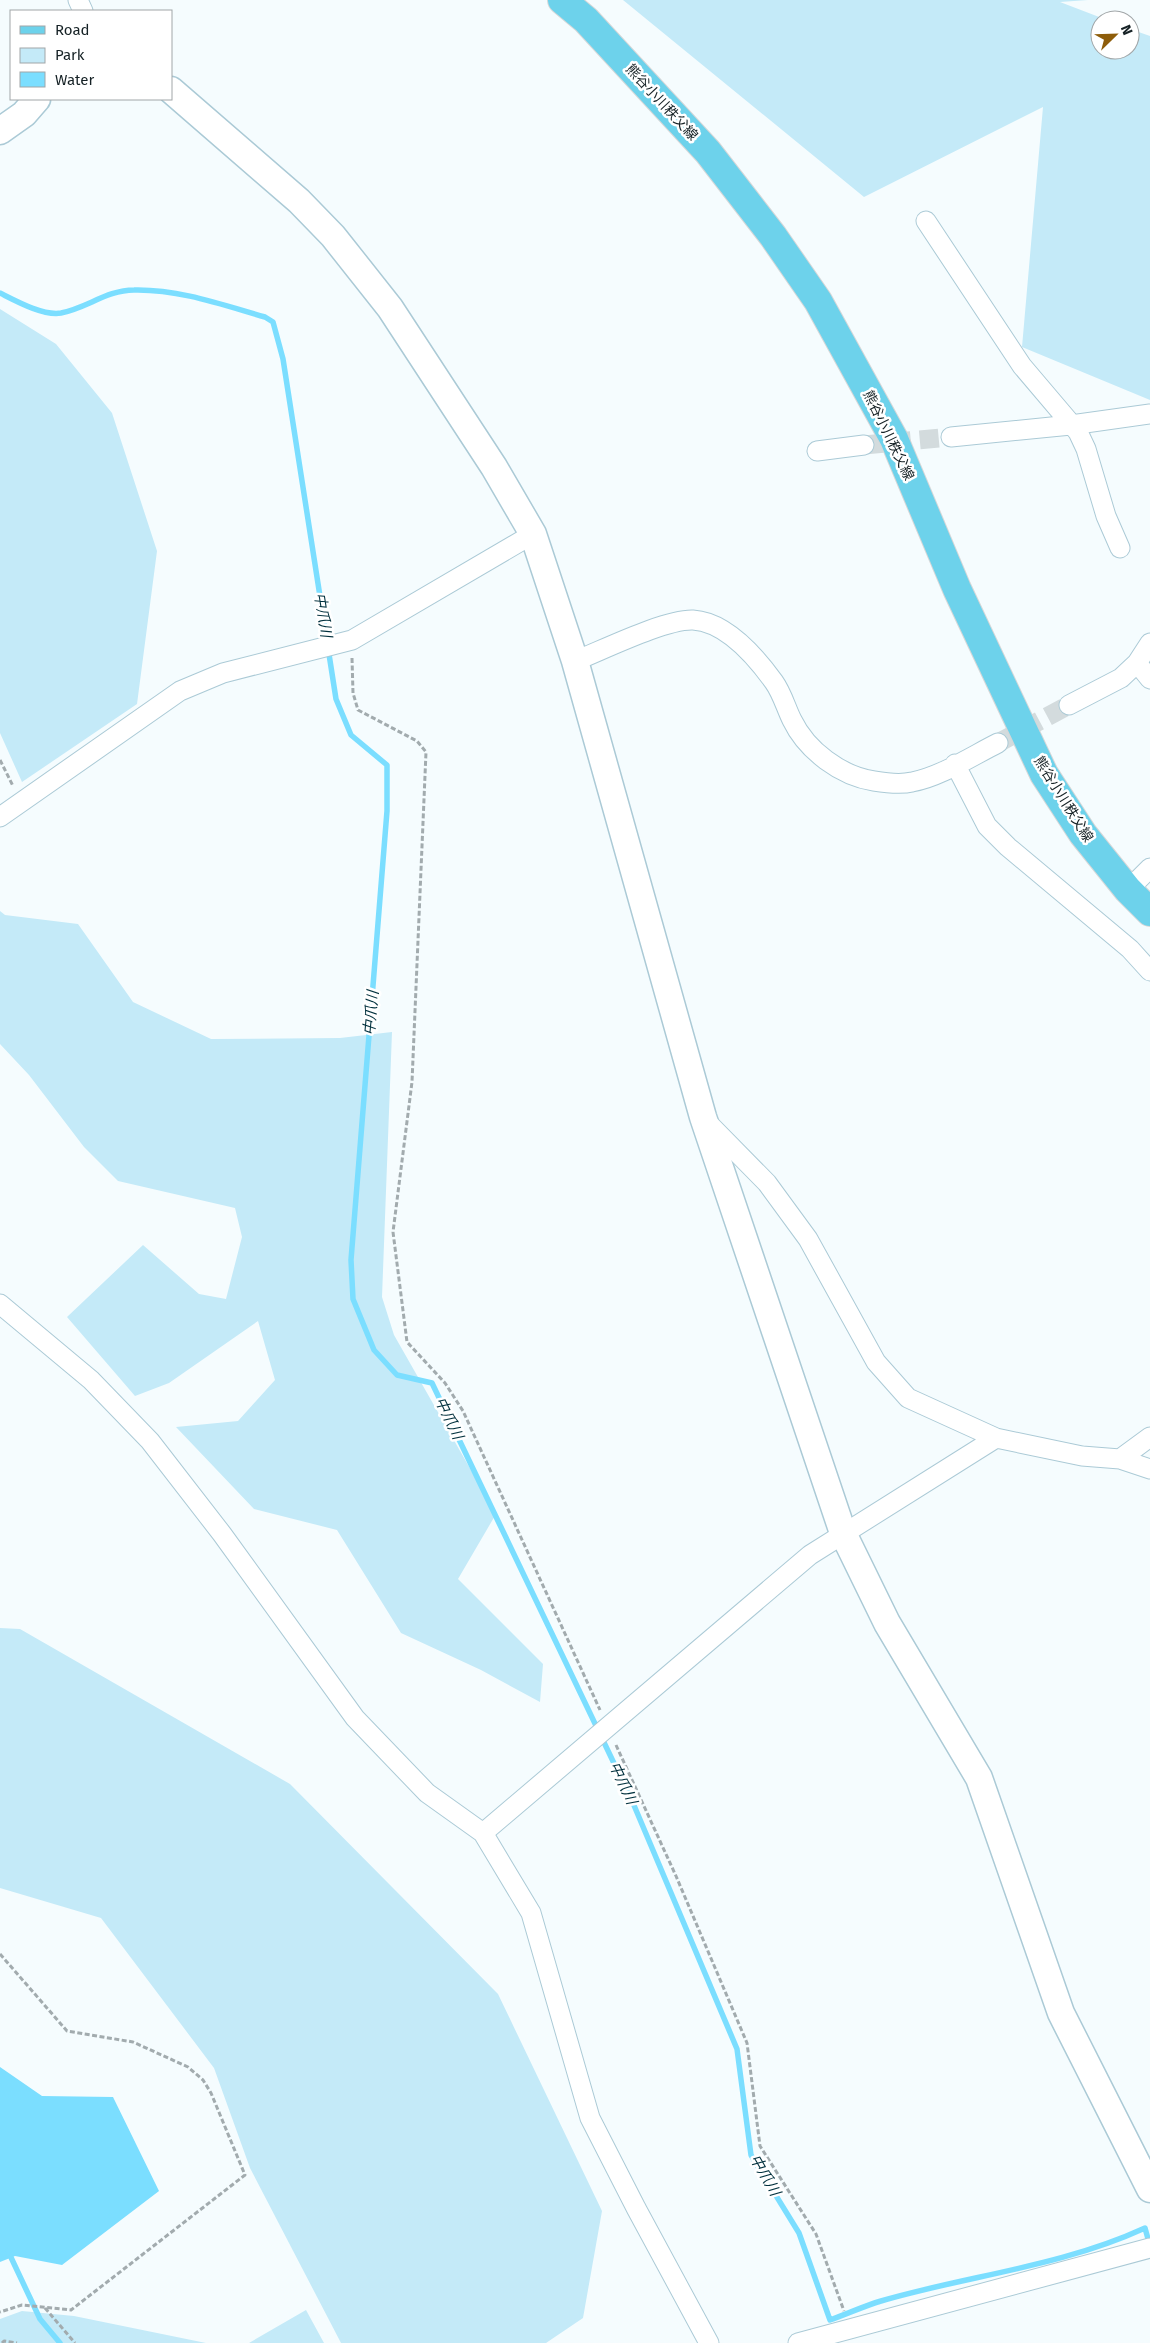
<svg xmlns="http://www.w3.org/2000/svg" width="1150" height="2343" viewBox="0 0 1150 2343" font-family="'Fira Sans','Noto Sans JP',sans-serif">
  <rect width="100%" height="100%" fill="#f5fcfe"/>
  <path fill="#c4eaf8" d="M 623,0 L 1088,0 L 1060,2 L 1107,20 L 1100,20 L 1100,50 L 1130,50 L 1130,29 L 1150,36 L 1150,400 L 1022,347 L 1043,107 L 864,197 Z
    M 0,309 L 56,344 L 112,413 L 157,551 L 137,704 L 22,782 L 0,733 Z
    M 0,911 L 5,915 L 78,924 L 133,1002 L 211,1039 L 340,1038 L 392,1032 L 382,1297 L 394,1335 L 496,1514 L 458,1579 L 543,1664 L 540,1702 L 481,1670 L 401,1633 L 337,1530 L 254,1509 L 176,1427 L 238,1421 L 275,1380 L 258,1321 L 169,1383 L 135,1396 L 67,1317 L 143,1245 L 199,1294 L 226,1299 L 242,1237 L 235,1208 L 118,1181 L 84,1147 L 29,1075 L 0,1044 Z
    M 0,1628 L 20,1629 L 290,1784 L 498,1994 L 602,2211 L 583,2318 L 546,2343 L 341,2343 L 250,2168 L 214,2068 L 101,1918 L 0,1888 Z
    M 306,2310 L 324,2343 L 249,2343 Z
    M 22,2311 L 74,2316 L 206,2343 L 0,2343 L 0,2319 Z"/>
  <path fill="#7bdeff" d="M 0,2067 L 42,2096 L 113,2097 L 159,2191 L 62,2265 L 15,2256 L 0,2262 Z"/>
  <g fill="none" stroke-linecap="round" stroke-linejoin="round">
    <path stroke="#7bdeff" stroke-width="5.5" d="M 0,293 C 16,301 43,316 61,313 C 87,308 107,290 134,290 C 179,289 223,305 265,317 L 273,322 L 283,359 L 336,699 L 351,735 L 387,765 L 387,811 L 351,1260 L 353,1299 L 374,1350 L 397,1375 L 432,1383 L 633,1803 L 737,2049 L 751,2155 L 799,2233 L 830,2320 C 847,2314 864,2306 881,2301 C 970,2275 1060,2267 1145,2228 L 1150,2246
      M 8,2251 L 40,2319 L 60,2343"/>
    <path stroke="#d3dbdd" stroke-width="19" stroke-dasharray="19 9" stroke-linecap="butt" d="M 864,445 L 951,437
      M 998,743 L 1069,705"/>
    <g stroke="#abcad6" stroke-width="21">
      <path id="street" d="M 78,0 L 83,11
        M 926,221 L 1022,366 L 1078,432 L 1086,449 L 1106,516 L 1120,548
        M 951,437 L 1071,425 L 1150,414
        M 817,451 L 864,445
        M 575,661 C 603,650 665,619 693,620 C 726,622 756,657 774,682 C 782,693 786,708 792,720 C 807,751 841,776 874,781 C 886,783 900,785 912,782 C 940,777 972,756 998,743
        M 1137,663 L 1150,679
        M 1069,705 L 1121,678 L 1137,663 L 1150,643
        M 955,764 L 987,826 L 1008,847 L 1130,949 L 1150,971
        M 0,817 L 180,691 L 223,673 L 352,640 L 533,534
        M 1128,890 L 1150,868
        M 707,1122 L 767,1183 L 808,1239 L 876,1362 L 908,1398 L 996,1438 L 1082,1456 L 1120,1459 L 1150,1469
        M 0,1304 L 91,1380 L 150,1441 L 222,1534 L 355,1718 L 427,1793 L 483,1833 L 531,1913 L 590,2118 L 636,2208 L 709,2343
        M 1120,1459 L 1150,1437
        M 483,1833 L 810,1555 L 996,1438
        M 798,2343 L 1150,2248"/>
    </g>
    <g stroke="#abcad6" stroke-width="29">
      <path id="secondary" d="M 171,90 L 299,201 L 333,236 L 390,308 L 494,467 L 533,534 L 575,661 L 703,1117 L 843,1533 L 887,1623 L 979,1778 L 1061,2013 L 1150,2189
        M 0,131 L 24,114 L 37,99"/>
    </g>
    <g stroke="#d5d7d8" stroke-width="30">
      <path id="primary" d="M 562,0 L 586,20 L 708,152 L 773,236 L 818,301 L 894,439 L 957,589 L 1044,774 L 1083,834 L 1128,890 L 1150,912"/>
    </g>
    <path stroke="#a2abae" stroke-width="3" stroke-dasharray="5 2.5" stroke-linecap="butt" d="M 352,658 L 353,693 L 358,710 L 417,741 L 426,752 L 412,1082 L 393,1232 L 407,1342 L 445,1383 L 463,1411 L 600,1710
      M 0,760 L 13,786
      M 616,1745 L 676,1876 L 747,2043 L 760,2146 L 816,2234 L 844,2311
      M 0,1954 L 67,2031 L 133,2042 L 188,2067 L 203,2080 L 211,2093 L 245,2175 L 71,2310 L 22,2305 L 0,2312
      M 45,2308 L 75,2343
      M 2,2343 L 4,2341 L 17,2343"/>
    <use href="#street" stroke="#fff" stroke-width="19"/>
    <use href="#secondary" stroke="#fff" stroke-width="26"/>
    <use href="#primary" stroke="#6dd2eb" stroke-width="28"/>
  </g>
  <g text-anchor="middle" stroke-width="5" stroke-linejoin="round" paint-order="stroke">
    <g font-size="14" fill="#152125" stroke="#fff">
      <text transform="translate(662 102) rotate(47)" y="5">熊谷小川秩父線</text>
      <text transform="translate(889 435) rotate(64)" y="5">熊谷小川秩父線</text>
      <text transform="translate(1064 799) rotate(58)" y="5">熊谷小川秩父線</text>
    </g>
    <g font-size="15" font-style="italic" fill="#00303d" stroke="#fff">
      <text transform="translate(323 615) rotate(81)" y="5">中爪川</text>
      <text transform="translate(371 1013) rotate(-85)" y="5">中爪川</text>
      <text transform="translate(449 1418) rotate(64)" y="5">中爪川</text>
      <text transform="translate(623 1783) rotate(65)" y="5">中爪川</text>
      <text transform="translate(765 2175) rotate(60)" y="5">中爪川</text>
    </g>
  </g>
  <rect x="10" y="10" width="162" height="90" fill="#ffffff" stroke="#a1a6a8"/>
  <rect x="20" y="26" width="25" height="8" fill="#6dd2eb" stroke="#a1a6a8"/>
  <text x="55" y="35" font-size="15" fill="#152125">Road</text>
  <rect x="20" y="48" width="25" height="15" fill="#c4eaf8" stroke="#a1a6a8"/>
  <text x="55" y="60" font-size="15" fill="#152125">Park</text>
  <rect x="20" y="72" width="25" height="15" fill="#7bdeff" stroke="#a1a6a8"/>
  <text x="55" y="85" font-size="15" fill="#152125">Water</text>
  <g transform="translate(1115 35) rotate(67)"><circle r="24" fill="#ffffff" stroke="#a1a6a8"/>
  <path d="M0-4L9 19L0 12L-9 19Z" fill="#8e5d0a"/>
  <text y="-8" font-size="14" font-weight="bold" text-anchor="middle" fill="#152125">N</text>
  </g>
</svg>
